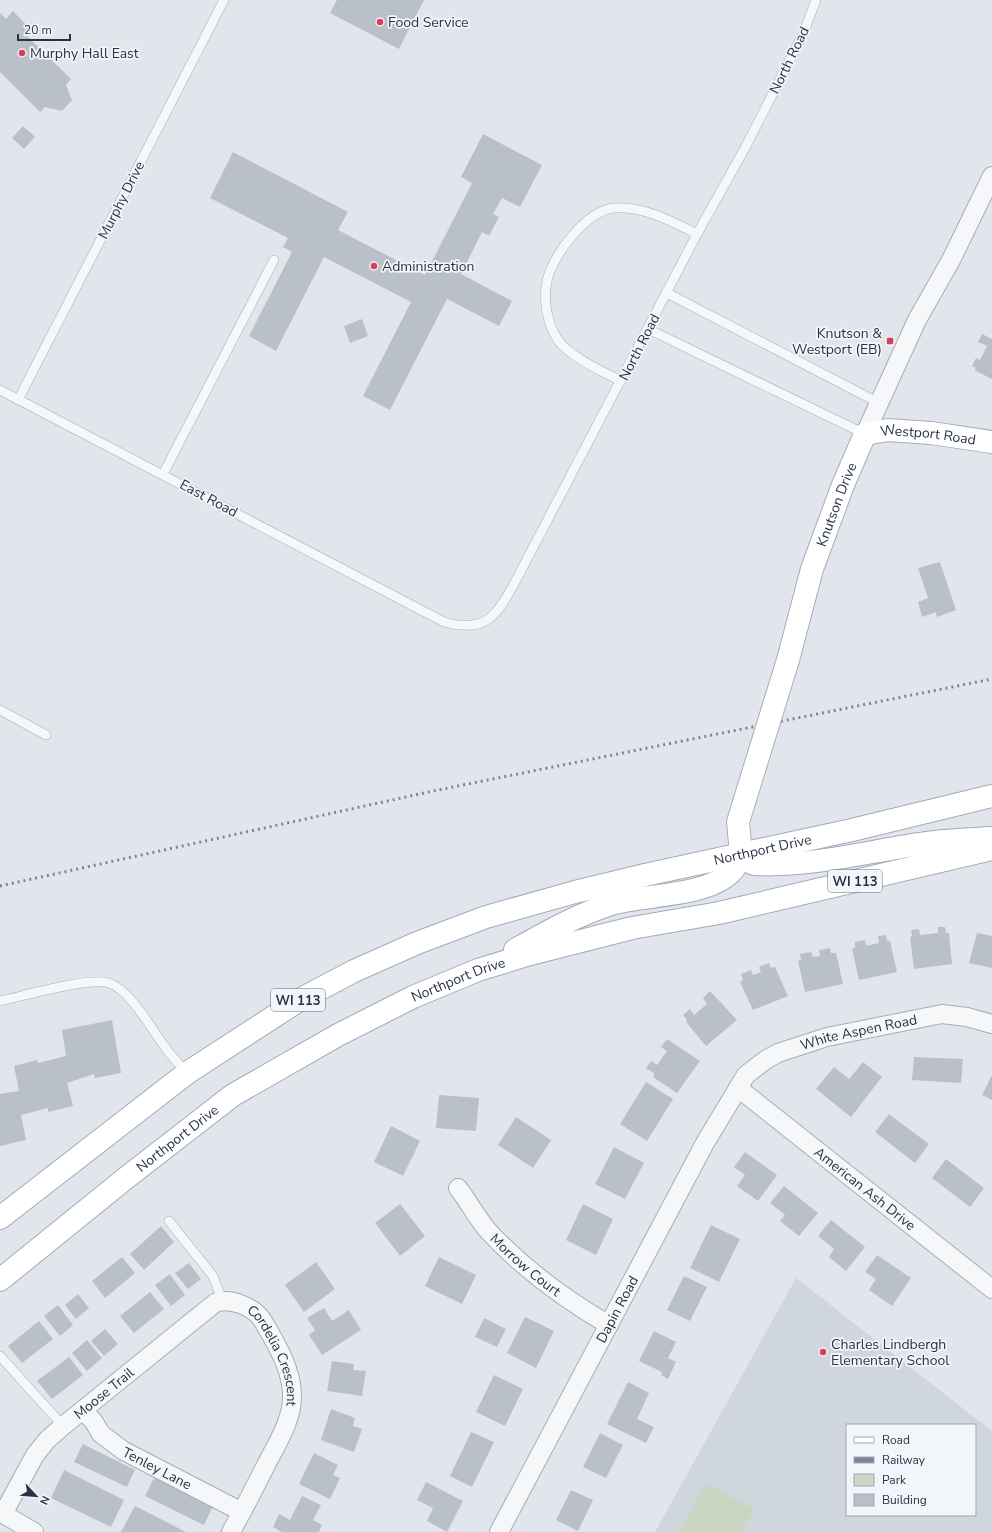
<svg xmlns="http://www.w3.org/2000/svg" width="992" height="1532" viewBox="0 0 992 1532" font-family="'Nunito Sans',sans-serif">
  <rect width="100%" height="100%" fill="#e2e6ec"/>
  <path fill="#d0d6de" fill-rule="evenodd" d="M 796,1278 L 992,1431 L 992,1532 L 655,1532 ZM 847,1425 L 975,1425 L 975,1515 L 847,1515 Z"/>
  <path fill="#c9d6c2" d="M 706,1484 L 753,1508 L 753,1513 L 741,1532 L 678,1532 Z"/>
  <path fill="#b9c0ca" d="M 337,0 L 424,0 L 399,49 L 330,13 Z
    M 13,11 L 30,29 L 25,34 L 71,79 L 66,85 L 72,100 L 62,111 L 45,107 L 40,112 L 0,72 L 0,13 L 6,19 Z
    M 23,126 L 35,137 L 24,149 L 12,138 Z
    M 483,134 L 542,165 L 520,207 L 502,198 L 493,214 L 499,217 L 489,236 L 482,232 L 461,274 L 512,301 L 499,326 L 447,299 L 390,410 L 363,396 L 411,302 L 324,257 L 276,351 L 249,336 L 292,252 L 283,247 L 288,238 L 210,198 L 233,152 L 348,212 L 338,230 L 425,275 L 472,183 L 461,177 Z
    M 362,319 L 368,336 L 350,343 L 344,326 Z
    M 982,334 L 992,339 L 992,379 L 974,370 L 976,368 L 972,366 L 976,358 L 980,360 L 987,346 L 978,342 Z
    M 940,562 L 956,610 L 937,617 L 936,612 L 922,617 L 918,602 L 928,598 L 918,568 Z
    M 938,927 L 945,927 L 946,933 L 949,933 L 952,964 L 914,969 L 910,937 L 912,936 L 911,930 L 919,929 L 920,935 L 938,933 Z
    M 977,933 L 992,936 L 992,968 L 969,963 Z
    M 886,935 L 887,941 L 890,941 L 897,972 L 859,980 L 852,949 L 855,948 L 855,942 L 865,940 L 866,946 L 879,943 L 878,936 Z
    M 830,948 L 831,953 L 836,953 L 843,984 L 805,992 L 798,961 L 801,960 L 800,954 L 811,952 L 813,957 L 820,956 L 819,950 Z
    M 769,963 L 771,968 L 775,967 L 788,996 L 753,1010 L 740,982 L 743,980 L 741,974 L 751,970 L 753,975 L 761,972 L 759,967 Z
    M 710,991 L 737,1020 L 706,1046 L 686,1022 L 687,1020 L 683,1015 L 690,1009 L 694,1015 L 707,1004 L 703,998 Z
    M 112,1020 L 121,1073 L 95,1078 L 94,1074 L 67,1083 L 73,1106 L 48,1112 L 48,1108 L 21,1115 L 26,1140 L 0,1146 L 0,1094 L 19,1091 L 14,1066 L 37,1060 L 38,1063 L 66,1056 L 62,1030 Z
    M 667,1039 L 700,1061 L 677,1093 L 653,1077 L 655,1074 L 646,1068 L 651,1061 L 657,1065 L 667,1051 L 661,1047 Z
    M 914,1057 L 963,1059 L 961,1083 L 912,1080 Z
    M 863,1062 L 882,1077 L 851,1117 L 816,1089 L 834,1067 L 849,1079 Z
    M 992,1075 L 992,1100 L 982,1095 Z
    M 646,1082 L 673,1099 L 647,1141 L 620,1124 Z
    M 439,1095 L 479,1098 L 476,1131 L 436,1128 Z
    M 889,1114 L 929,1144 L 915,1163 L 875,1132 Z
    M 516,1117 L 551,1140 L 533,1168 L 498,1145 Z
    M 391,1126 L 420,1141 L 403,1176 L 374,1162 Z
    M 614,1147 L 644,1163 L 625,1199 L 595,1184 Z
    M 745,1152 L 777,1175 L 758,1201 L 737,1186 L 745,1175 L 734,1167 Z
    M 946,1159 L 984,1188 L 970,1207 L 932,1178 Z
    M 784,1186 L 818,1213 L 799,1236 L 780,1221 L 785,1215 L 770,1203 Z
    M 400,1204 L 425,1236 L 400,1256 L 375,1223 Z
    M 583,1204 L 613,1219 L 596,1255 L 566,1240 Z
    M 831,1220 L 865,1247 L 846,1271 L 829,1257 L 834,1249 L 818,1236 Z
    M 711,1225 L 740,1239 L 719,1282 L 690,1268 Z
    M 161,1226 L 174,1242 L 144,1270 L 130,1254 Z
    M 877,1255 L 911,1278 L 892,1306 L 869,1290 L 876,1279 L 865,1272 Z
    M 122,1257 L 135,1273 L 105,1298 L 92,1281 Z
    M 439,1257 L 476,1275 L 462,1304 L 425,1286 Z
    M 316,1262 L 335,1289 L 304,1312 L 285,1285 Z
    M 189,1263 L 201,1279 L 188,1289 L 175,1273 Z
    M 170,1274 L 185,1295 L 171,1306 L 155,1285 Z
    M 684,1276 L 707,1287 L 690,1321 L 667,1310 Z
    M 150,1292 L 164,1309 L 134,1333 L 120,1316 Z
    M 78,1294 L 89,1308 L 76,1319 L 65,1305 Z
    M 58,1305 L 73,1325 L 60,1336 L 44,1316 Z
    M 324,1308 L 332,1321 L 349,1310 L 361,1330 L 322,1355 L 309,1335 L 315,1330 L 307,1318 Z
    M 525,1317 L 554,1331 L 536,1368 L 507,1353 Z
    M 484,1318 L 506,1329 L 497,1347 L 475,1337 Z
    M 39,1321 L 53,1339 L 22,1363 L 8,1346 Z
    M 105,1329 L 118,1344 L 104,1356 L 91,1341 Z
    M 654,1331 L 676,1342 L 668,1358 L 676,1362 L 668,1379 L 661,1375 L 662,1372 L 639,1361 Z
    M 87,1340 L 102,1358 L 87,1371 L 72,1353 Z
    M 69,1357 L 83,1375 L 52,1399 L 37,1381 Z
    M 332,1361 L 354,1364 L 353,1370 L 366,1371 L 362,1396 L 327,1391 Z
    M 494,1375 L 523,1389 L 505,1426 L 476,1412 Z
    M 628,1382 L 649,1393 L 637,1419 L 654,1427 L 646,1443 L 607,1424 Z
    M 331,1409 L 355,1418 L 353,1426 L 362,1429 L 354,1452 L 321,1440 Z
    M 471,1432 L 494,1442 L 472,1487 L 450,1476 Z
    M 600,1433 L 623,1445 L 606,1478 L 583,1467 Z
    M 83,1444 L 135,1470 L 127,1487 L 74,1462 Z
    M 314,1453 L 338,1465 L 333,1475 L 340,1478 L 330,1499 L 299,1484 Z
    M 64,1470 L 124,1500 L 111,1527 L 51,1498 Z
    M 154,1478 L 213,1506 L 204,1525 L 145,1496 Z
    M 426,1482 L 463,1501 L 447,1532 L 427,1521 L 433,1508 L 417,1500 Z
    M 571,1490 L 593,1500 L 578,1531 L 556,1520 Z
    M 302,1496 L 321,1505 L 313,1520 L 322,1525 L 319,1532 L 282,1532 L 273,1527 L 279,1514 L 290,1520 Z
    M 135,1506 L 186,1532 L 121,1532 Z"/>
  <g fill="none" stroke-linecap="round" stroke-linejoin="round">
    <g stroke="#a6adb7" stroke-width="10">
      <path id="lane" d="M 667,293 L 879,403
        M 648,329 L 865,434
        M 621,381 C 602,371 571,358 558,340 C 547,324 543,300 547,281 C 552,256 586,211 614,208 C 643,206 671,221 697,234
        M 0,390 L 444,622 C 485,633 495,618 514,584 L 697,234 L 745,148 L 803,34 L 816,0
        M 18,400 L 224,0
        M 163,474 L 274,260
        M 0,710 L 46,735
        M 0,1001 C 24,996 88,977 109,983 C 131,990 153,1032 167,1050 C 173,1058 180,1065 187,1073
        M 169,1221 L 213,1276 L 222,1300
        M 0,1356 L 63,1426"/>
    </g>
    <g stroke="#a6adb7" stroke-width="20">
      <g id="street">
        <path d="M 865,434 L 917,320 L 951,260 L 992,176"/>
        <path id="s1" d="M 738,1088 L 992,1289"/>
        <path id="s2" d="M 458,1188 C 469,1202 478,1220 490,1233 C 525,1270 566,1300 609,1325"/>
        <path id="s3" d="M 83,1410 L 94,1422 L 101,1434 L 124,1451 L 242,1512"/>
        <path d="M 0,1512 L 34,1532"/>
        <path id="s4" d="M 3,1514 L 35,1455 L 47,1440 L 63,1426 L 215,1303 C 231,1297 254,1307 263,1321 C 276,1344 291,1367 292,1394 C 293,1420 276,1445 265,1467 C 254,1489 243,1510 231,1532"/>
        <path id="s5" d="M 499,1532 L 705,1143 L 746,1075 L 767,1059 L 778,1053 L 827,1037 L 942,1014 L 967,1017 L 992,1024"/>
      </g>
    </g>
    <g stroke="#a6adb7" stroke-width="24">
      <g id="secondary">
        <path id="s6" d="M 788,660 L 812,569 L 843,485 L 865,434 L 888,430 L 931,433 L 992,442"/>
        <path d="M 741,854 L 738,822 L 754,770"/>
      </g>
    </g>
    <g stroke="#a0abb9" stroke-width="24">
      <g id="primary">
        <path d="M 741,854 L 747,861 L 754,864 C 811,867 865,852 920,844 C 943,840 967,840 990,838"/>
        <path d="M 515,950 C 547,932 577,915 611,904 C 645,894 706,897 731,872 C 736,868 739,860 741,854"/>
        <path id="s7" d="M 0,1218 L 187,1073 L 301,999 L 354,971 L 417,943 L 486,917 L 575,892 L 645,875 L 852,830 L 992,796"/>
        <path id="s8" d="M 0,1280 L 126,1178 L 233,1095 L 338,1035 L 413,997 L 478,970 L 530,954 L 632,928 L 719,913 L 992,849"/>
      </g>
    </g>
    <use href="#lane" stroke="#f5f7f9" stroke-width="9"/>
    <use href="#street" stroke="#f5f7f9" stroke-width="18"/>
    <use href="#secondary" stroke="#fff" stroke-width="22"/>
    <use href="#primary" stroke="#fff" stroke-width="22"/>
    <path stroke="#7a8697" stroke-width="3" stroke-dasharray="2 4" stroke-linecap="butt" d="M 0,886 L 433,791 L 992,679"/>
    <g stroke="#a6adb7" stroke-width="24" stroke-linecap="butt">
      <path id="secondary-bridge" d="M 754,770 L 788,660"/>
    </g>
    <use href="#secondary-bridge" stroke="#fff" stroke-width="22"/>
  </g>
  <g fill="#db3d5d" stroke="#f2f5f9" stroke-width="1.5">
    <circle cx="380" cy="22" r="4"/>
    <circle cx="22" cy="53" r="4"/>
    <circle cx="374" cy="266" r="4"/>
    <rect x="886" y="337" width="8" height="8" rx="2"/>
    <circle cx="823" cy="1352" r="4"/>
  </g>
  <g text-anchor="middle" stroke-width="3.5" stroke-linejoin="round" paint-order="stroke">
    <g fill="#f2f5f9" stroke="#656e7c" stroke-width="1">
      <rect x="828" y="870" width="54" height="22" rx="3"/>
      <rect x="271" y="989" width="54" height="22" rx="3"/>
    </g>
    <g font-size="13" font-weight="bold" fill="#283446">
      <text x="855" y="886">WI 113</text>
      <text x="298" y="1005">WI 113</text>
    </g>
    <g font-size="14" fill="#283446" stroke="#f2f5f9" text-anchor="start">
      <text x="388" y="27">Food Service</text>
      <text x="30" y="58">Murphy Hall East</text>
      <text x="382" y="271">Administration</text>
      <text x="882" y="338" text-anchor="end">Knutson &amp;<tspan x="882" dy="16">Westport (EB)</tspan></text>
      <text x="831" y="1349">Charles Lindbergh<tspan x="831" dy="16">Elementary School</tspan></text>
    </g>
    <g font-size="14" fill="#283446" stroke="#f2f5f9">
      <text transform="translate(789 60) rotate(-64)" y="5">North Road</text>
      <text transform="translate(121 200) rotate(-63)" y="5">Murphy Drive</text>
      <text transform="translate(639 347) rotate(-63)" y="5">North Road</text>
      <text dy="5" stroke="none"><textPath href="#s6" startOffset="303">Westport Road</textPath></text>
      <text transform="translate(209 498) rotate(28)" y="5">East Road</text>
      <text dy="5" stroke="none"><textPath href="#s6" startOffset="163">Knutson Drive</textPath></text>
      <text dy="5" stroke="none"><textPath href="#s7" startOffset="860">Northport Drive</textPath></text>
      <text dy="5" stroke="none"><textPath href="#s8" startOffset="551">Northport Drive</textPath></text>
      <text dy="5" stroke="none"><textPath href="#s5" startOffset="642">White Aspen Road</textPath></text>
      <text dy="5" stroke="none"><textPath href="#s8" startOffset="227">Northport Drive</textPath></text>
      <text dy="5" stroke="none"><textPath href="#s1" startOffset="162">American Ash Drive</textPath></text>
      <text dy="5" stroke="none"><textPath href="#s2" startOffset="103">Morrow Court</textPath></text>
      <text dy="5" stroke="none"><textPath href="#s5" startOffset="252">Dapin Road</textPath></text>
      <text dy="5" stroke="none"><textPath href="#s4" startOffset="394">Cordelia Crescent</textPath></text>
      <text dy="5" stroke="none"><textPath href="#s4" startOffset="160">Moose Trail</textPath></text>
      <text dy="5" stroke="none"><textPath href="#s3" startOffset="96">Tenley Lane</textPath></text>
    </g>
  </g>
  <rect x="846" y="1424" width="130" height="92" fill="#f2f5f9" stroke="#a1a8b1"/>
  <rect x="854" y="1437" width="20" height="6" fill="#ffffff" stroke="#a1a8b1"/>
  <text x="882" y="1444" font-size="12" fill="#283446">Road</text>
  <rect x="854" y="1457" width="20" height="6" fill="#7a8697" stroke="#a1a8b1"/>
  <text x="882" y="1464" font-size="12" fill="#283446">Railway</text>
  <rect x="854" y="1474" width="20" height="12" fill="#c9d6c2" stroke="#a1a8b1"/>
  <text x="882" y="1484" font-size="12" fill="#283446">Park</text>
  <rect x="854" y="1494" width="20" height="12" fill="#b9c0ca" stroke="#a1a8b1"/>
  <text x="882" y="1504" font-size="12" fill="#283446">Building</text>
  <g transform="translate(36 1496) rotate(116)" stroke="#f2f5f9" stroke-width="3" paint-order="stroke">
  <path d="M0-3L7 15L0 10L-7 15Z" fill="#283446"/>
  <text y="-6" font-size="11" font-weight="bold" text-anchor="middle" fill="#283446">N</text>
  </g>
  <path d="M18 34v6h52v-6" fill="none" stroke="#283446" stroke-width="2"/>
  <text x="24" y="34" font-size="12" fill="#283446" stroke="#f2f5f9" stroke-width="3" paint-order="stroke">20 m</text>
</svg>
